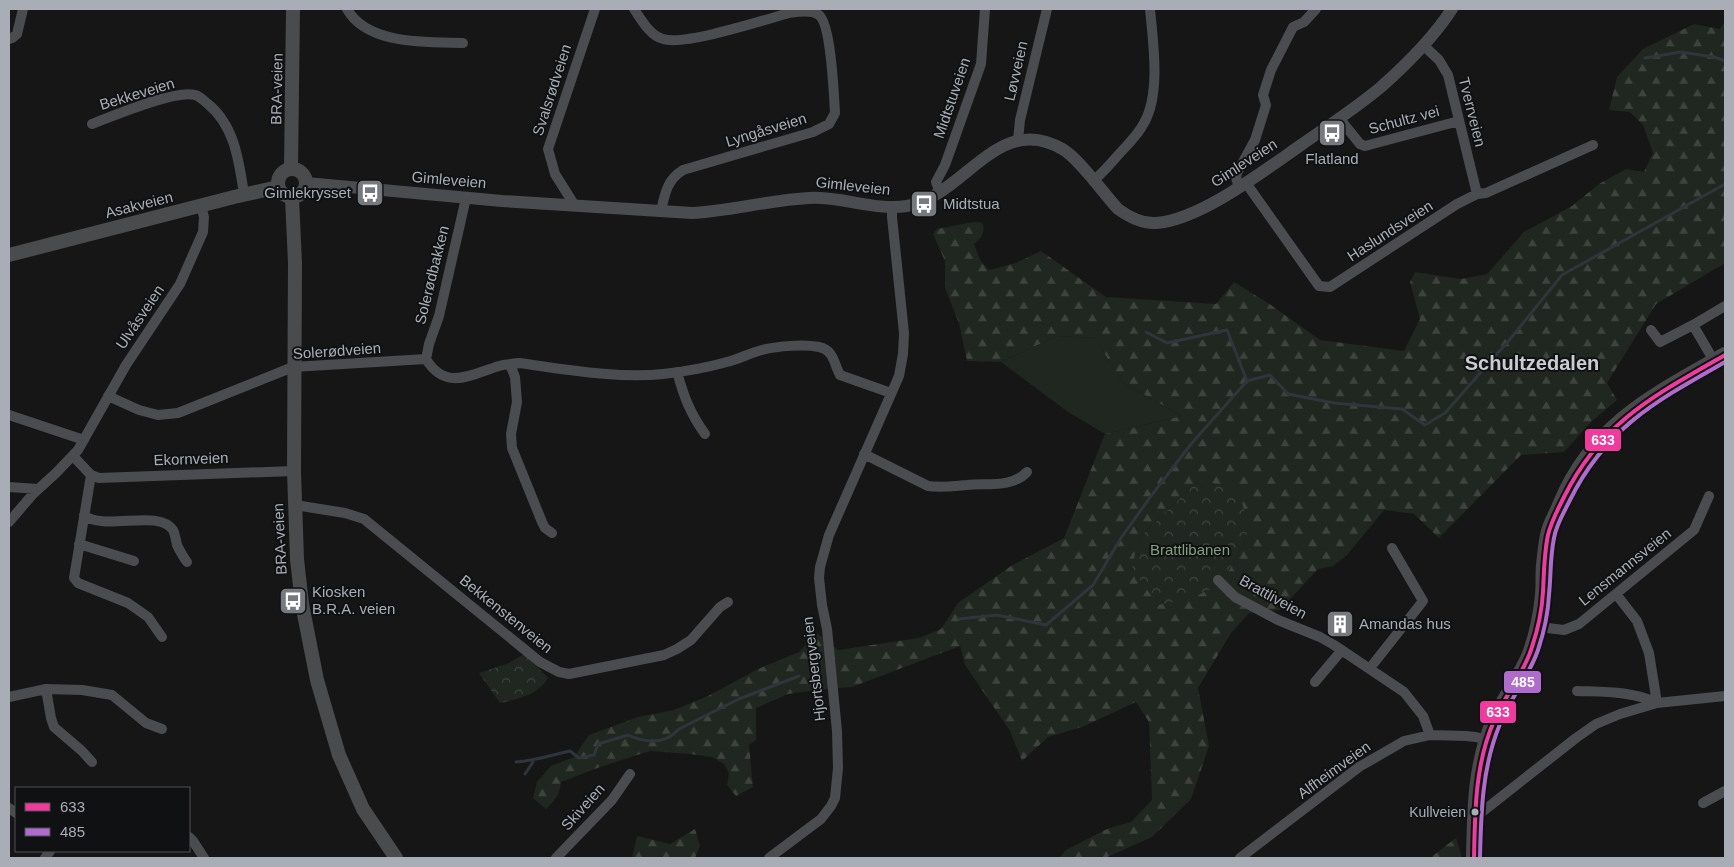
<svg xmlns="http://www.w3.org/2000/svg" width="1734" height="867" viewBox="0 0 1734 867" font-family="Helvetica,sans-serif">
  <defs>
    <pattern id="forest-firs" width="22" height="20" patternUnits="userSpaceOnUse" patternTransform="scale(1.25)"><rect width="22" height="20" fill="#202620"/><path d="M5 1l3.5 6h-7zM16 11l3.5 6h-7z" fill="#3e433e"/></pattern>
    <pattern id="park-crowns" width="20" height="18" patternUnits="userSpaceOnUse" patternTransform="scale(1.25)"><rect width="20" height="18" fill="#202620"/><path d="M2 6a3 3 0 1 1 6 0M12 15a3 3 0 1 1 6 0" fill="none" stroke="#3e433e"/></pattern>
  </defs>
  <rect width="100%" height="100%" fill="#161616"/>
  <path fill="#202620" d="M 1057,336 L 1095,338 L 1122,382 L 1182,416 L 1105,434 L 1068,412 L 1001,362 Z"/>
  <path fill="url(#forest-firs)" fill-rule="evenodd" d="M 1725,22 L 1725,263 L 1656,304 L 1607,383 L 1617,400 L 1592,421 L 1564,452 L 1521,455 L 1439,538 L 1414,514 L 1384,510 L 1347,555 L 1333,566 L 1318,569 L 1280,610 L 1249,613 L 1231,633 L 1198,688 L 1209,746 L 1191,799 L 1152,837 L 1105,858 L 1059,858 L 1066,850 L 1109,828 L 1131,822 L 1152,800 L 1149,722 L 1136,702 L 1082,727 L 1048,737 L 1022,761 L 1010,731 L 965,665 L 960,646 L 852,687 L 826,689 L 788,694 L 756,708 L 756,740 L 749,745 L 753,787 L 736,796 L 727,785 L 729,773 L 724,764 L 712,757 L 690,754 L 650,751 L 600,767 L 561,782 C 560,794 555,800 546,809 L 533,798 L 537,782 L 551,766 L 574,757 L 589,735 L 638,717 L 674,710 L 708,696 L 758,669 L 799,652 L 817,633 L 838,650 L 919,638 L 941,629 L 958,603 L 1011,566 L 1064,538 L 1105,434 L 1182,416 L 1122,382 L 1095,338 L 1057,336 L 1001,362 L 967,361 L 959,323 L 945,288 L 945,261 L 933,234 L 937,229 L 973,222 L 979,222 L 983,224 C 985,234 981,238 974,244 L 980,260 L 989,270 L 1016,263 L 1041,251 L 1106,297 L 1216,304 L 1234,282 L 1271,305 L 1320,340 L 1404,351 L 1420,319 L 1410,282 L 1415,272 L 1461,279 L 1487,274 L 1524,232 L 1572,206 L 1599,184 L 1626,169 L 1644,172 L 1653,153 L 1643,125 L 1630,112 L 1609,110 L 1617,77 L 1643,49 L 1694,24 L 1720,29 ZM 1200,479 L 1250,528 L 1238,555 L 1221,584 L 1138,539 Z
    M 695,829 L 700,846 L 695,858 L 632,858 L 637,836 L 670,844 Z
    M 1456,838 L 1461,854 L 1461,858 L 1430,858 Z"/>
  <path fill="url(#park-crowns)" d="M 1200,479 L 1238,491 L 1250,528 L 1238,555 L 1221,584 L 1190,599 L 1158,605 L 1132,569 L 1138,539 Z
    M 524,654 L 548,678 C 538,695 518,699 500,703 L 479,673 L 509,663 Z"/>
  <g fill="none" stroke-linecap="round" stroke-linejoin="round">
    <path stroke="#2e363b" stroke-width="3" d="M 1645,58 L 1681,52 L 1714,57 L 1725,61
      M 1146,332 L 1167,343 L 1227,330 L 1247,381 L 1270,375 L 1288,394 L 1334,403 L 1402,409 L 1425,425 L 1445,413 L 1511,338 L 1562,275 L 1725,184
      M 959,619 L 997,615 L 1046,625 L 1093,585 L 1121,538 L 1151,496 L 1191,444 L 1247,381
      M 516,762 C 535,761 552,755 570,751 L 579,758 L 594,755 L 598,744 L 628,735 C 646,743 665,745 679,729 L 739,699 L 799,676
      M 525,774 L 533,762"/>
    <path stroke="#4b4c4f" stroke-width="10" d="M 347,9 C 367,45 427,42 463,43
      M 634,9 C 641,19 650,36 663,39 C 684,46 764,20 789,13 C 797,12 811,9 819,15 C 831,24 834,96 835,113 L 829,124 L 813,132 L 683,170 C 667,180 665,193 661,211
      M 9,39 L 12,38 L 17,34 L 23,9
      M 1423,45 L 1439,60 L 1448,75 L 1477,194
      M 1339,118 L 1360,144 L 1365,146 L 1459,121
      M 92,124 C 113,116 176,89 195,95 C 200,96 204,101 208,104 C 235,126 239,162 244,194
      M 1018,140 L 1020,120 L 1047,9
      M 1093,181 C 1103,173 1111,163 1120,153 C 1128,144 1138,135 1144,123 C 1161,93 1153,42 1150,9
      M 1246,183 L 1319,286 L 1330,287 L 1457,204 L 1477,194 L 1486,193 L 1593,145
      M 1239,187 L 1236,178 L 1237,173 L 1255,140 L 1266,105 L 1263,95 L 1271,70 L 1293,27 L 1304,22 L 1316,9
      M 940,193 L 936,182 L 945,165 L 981,64 L 985,9
      M 575,206 L 555,174 L 548,149 L 595,9
      M 1651,330 L 1660,342 L 1693,325
      M 426,359 L 429,344 L 439,316 L 466,198
      M 1714,361 L 1693,325 L 1725,306
      M 510,364 L 515,377 L 517,402 L 511,434 L 512,448 L 542,522 L 545,528 L 552,533
      M 677,372 C 684,397 690,413 705,434
      M 108,396 L 139,410 L 158,415 L 178,413 L 293,367 L 426,359 C 446,392 472,374 499,366 C 506,364 513,364 519,363 C 564,369 618,379 663,374 C 681,372 709,367 727,362 C 739,359 750,353 762,350 C 778,346 804,344 819,347 C 834,350 834,364 840,375 L 891,393
      M 9,415 L 84,440
      M 864,454 L 928,486 C 942,488 954,486 967,485 C 987,483 1012,488 1027,472
      M 73,456 L 91,475 L 99,478 L 294,471
      M 91,475 L 74,578 L 78,583 L 128,603 L 148,617 L 162,637
      M 9,487 L 38,489
      M 295,505 L 345,513 L 364,519 L 540,662 L 559,672 L 569,674 L 664,655 L 677,649 L 691,640 L 720,607 L 728,602
      M 84,515 C 104,532 158,508 173,530 C 175,534 176,540 177,545 C 180,551 183,557 187,562
      M 9,522 L 33,494 L 56,473 L 78,450 L 126,365 L 180,284 L 203,232 L 204,217 L 201,206
      M 79,544 L 134,561
      M 1218,580 L 1235,597 L 1278,620 L 1320,637 L 1334,645 L 1404,692 L 1423,716 L 1430,735
      M 1616,594 L 1637,621 L 1649,653 L 1657,703
      M 1539,627 L 1564,630 L 1579,624 L 1694,530 L 1709,496
      M 1370,668 L 1423,601 L 1392,548
      M 1315,682 L 1342,650
      M 46,689 L 51,718 L 54,727 L 82,751 L 92,762
      M 1577,691 C 1603,692 1633,691 1657,703
      M 9,697 L 46,689 L 82,690 L 112,695 L 146,723 L 162,729
      M 1703,803 L 1725,791
      M 9,808 L 16,813
      M 1475,812 L 1482,812 L 1576,738 L 1596,724 L 1620,714 L 1657,703 L 1725,696
      M 189,837 L 193,841 L 204,858
      M 45,858 L 50,851
      M 556,858 L 612,800 L 630,774
      M 769,858 L 821,819 L 831,806 L 835,798 L 838,768 L 837,731 L 827,629 L 822,605 L 819,578 L 820,567 L 829,535 L 899,376 L 903,354 L 904,333 L 892,217 L 892,207
      M 1240,858 L 1359,767 L 1404,741 L 1430,735 L 1466,736 L 1476,737 L 1487,740"/>
    <path stroke="#4b4c4f" stroke-width="12" d="M 306,183 L 502,201 L 692,213 C 731,211 769,200 809,198 C 841,196 874,211 907,206 C 965,196 998,110 1064,150 C 1081,161 1103,193 1118,209 C 1129,217 1142,224 1156,223 C 1200,220 1265,170 1301,145 C 1328,126 1356,108 1381,87 C 1407,64 1433,38 1452,9"/>
    <path stroke="#4a4b4d" stroke-width="14" d="M278 183a14 14 0 1 1 28 0a14 14 0 1 1-28 0Z
      M 291,169 L 293,9
      M 292,198 L 295,263 L 294,471 L 297,559 L 302,604 L 317,680 L 339,755 L 363,809 L 396,858
      M 9,255 L 234,197 L 278,187"/>
    <path stroke="#48494b" stroke-width="16" d="M 1474,858 C 1475,812 1475,764 1494,721 C 1504,698 1521,677 1530,654 C 1537,635 1541,615 1543,595 C 1544,585 1543,575 1544,565 C 1545,555 1546,545 1548,535 C 1550,524 1557,514 1561,503 C 1594,424 1655,395 1725,355"/>
    <g stroke="#101112" stroke-width="8">
      <path id="bus-1" d="M 1474,858 C 1475,812 1475,764 1494,721 C 1505,695 1524,674 1532,647 C 1538,629 1542,610 1543,592 C 1544,573 1544,554 1548,535 C 1551,522 1558,509 1564,497 C 1601,422 1655,395 1725,355"/>
    </g>
    <g stroke="#101112" stroke-width="8">
      <path id="bus-2" d="M 1480,858 C 1481,813 1482,767 1500,724 C 1510,698 1529,677 1538,650 C 1544,632 1548,614 1549,595 C 1551,576 1550,557 1554,538 C 1556,525 1564,512 1570,500 C 1606,427 1658,400 1725,362"/>
    </g>
    <use href="#bus-1" stroke="#f13a9d" stroke-width="4"/>
    <use href="#bus-2" stroke="#b06ccc" stroke-width="4"/>
  </g>
  <defs>
    <g id="bus-square" transform="scale(1.4375)"><rect x="-9" y="-9" width="18" height="18" rx="4" fill="#76797e" stroke="#101112"/><path d="M-5-6H5V4H4V6H2V4H-2V6H-4V4H-5ZM-3.5-4V0h7V-4ZM-3.5 1.2v1.5H-2V1.2ZM2 1.2v1.5H3.5V1.2Z" fill="#fff"/></g>
    <g id="building-square" transform="scale(1.4375)"><rect x="-9" y="-9" width="18" height="18" rx="4" fill="#76797e" stroke="#101112"/><path d="M-4-6H4V6H1V3H-1V6H-4ZM-2.5-4.3h1.7v1.8h-1.7ZM.8-4.3h1.7v1.8H.8ZM-2.5-1h1.7V.8h-1.7ZM.8-1h1.7V.8H.8Z" fill="#fff"/></g>
  </defs>
  <g fill-rule="evenodd">
    <use href="#bus-square" x="1332" y="133"/>
    <use href="#bus-square" x="370" y="193"/>
    <use href="#bus-square" x="924" y="204"/>
    <use href="#bus-square" x="293" y="601"/>
    <use href="#building-square" x="1340" y="624"/>
  </g>
  <circle fill="#a9aeb6" stroke="#101112" stroke-width="2" cx="1475" cy="812" r="4.5"/>
  <g text-anchor="middle" stroke-width="4" stroke-linejoin="round" paint-order="stroke">
    <g font-size="14" fill="#a9aeb6" stroke="#101112" text-anchor="end">
      <text x="1466" y="817">Kullveien</text>
    </g>
    <g font-size="15" fill="#a9aeb6" stroke="#101112">
      <text transform="translate(1016 71) rotate(-77)" y="5">Løvveien</text>
      <text transform="translate(277 89) rotate(-89)" y="5">BRA-veien</text>
      <text transform="translate(552 90) rotate(-72)" y="5">Svalsrødveien</text>
      <text transform="translate(137 94) rotate(-17)" y="5">Bekkeveien</text>
      <text transform="translate(952 98) rotate(-71)" y="5">Midtstuveien</text>
      <text transform="translate(1472 112) rotate(76)" y="5">Tverrveien</text>
      <text transform="translate(1404 120) rotate(-15)" y="5">Schultz vei</text>
      <text transform="translate(766 130) rotate(-17)" y="5">Lyngåsveien</text>
      <text transform="translate(1244 163) rotate(-33)" y="5">Gimleveien</text>
      <text transform="translate(449 180) rotate(5)" y="5">Gimleveien</text>
      <text transform="translate(853 186) rotate(6)" y="5">Gimleveien</text>
      <text transform="translate(139 205) rotate(-14)" y="5">Asakveien</text>
      <text transform="translate(1390 231) rotate(-33)" y="5">Haslundsveien</text>
      <text transform="translate(432 275) rotate(-76)" y="5">Solerødbakken</text>
      <text transform="translate(140 317) rotate(-56)" y="5">Ulvåsveien</text>
      <text transform="translate(337 351) rotate(-4)" y="5">Solerødveien</text>
      <text transform="translate(191 459) rotate(-2)" y="5">Ekornveien</text>
      <text transform="translate(280 539) rotate(-93)" y="5">BRA-veien</text>
      <text transform="translate(1625 567) rotate(-39)" y="5">Lensmannsveien</text>
      <text transform="translate(1273 597) rotate(29)" y="5">Brattliveien</text>
      <text transform="translate(506 614) rotate(39)" y="5">Bekkenstenveien</text>
      <text transform="translate(814 669) rotate(-97)" y="5">Hjortsbergveien</text>
      <text transform="translate(1334 770) rotate(-36)" y="5">Alfheimveien</text>
      <text transform="translate(583 807) rotate(-48)" y="5">Skiveien</text>
    </g>
    <g font-size="15" fill="#a9aeb6" stroke="#101112" text-anchor="start">
      <text x="1332" y="164" text-anchor="middle">Flatland</text>
      <text x="351" y="198" text-anchor="end">Gimlekrysset</text>
      <text x="943" y="209">Midtstua</text>
      <text x="312" y="597">Kiosken<tspan x="312" dy="17">B.R.A. veien</tspan></text>
      <text x="1359" y="629">Amandas hus</text>
    </g>
    <g font-size="15" fill="#839f81" stroke="#101112">
      <text x="1190" y="555">Brattlibanen</text>
    </g>
    <g font-size="20" font-weight="bold" fill="#c9cdd2" stroke="#101112">
      <text x="1532" y="370">Schultzedalen</text>
    </g>
  </g>
  <g stroke="#101112" stroke-width="2">
    <rect x="1584" y="428" width="38" height="24" rx="5" fill="#f13a9d"/>
    <rect x="1503" y="670" width="39" height="24" rx="5" fill="#b06ccc"/>
    <rect x="1479" y="700" width="38" height="24" rx="5" fill="#f13a9d"/>
  </g>
  <g font-size="14" text-anchor="middle" font-weight="bold" fill="#fff">
    <text x="1603" y="445">633</text>
    <text x="1523" y="687">485</text>
    <text x="1498" y="717">633</text>
  </g>
  <rect width="1734" height="867" fill="none" stroke="#a9aeb6" stroke-width="20"/>
  <rect x="15" y="787" width="175" height="65" fill="#101112" stroke="#4d5054"/>
  <rect x="25" y="803" width="25" height="8" fill="#f13a9d" stroke="#4d5054"/>
  <text x="60" y="812" font-size="15" fill="#a9aeb6">633</text>
  <rect x="25" y="828" width="25" height="8" fill="#b06ccc" stroke="#4d5054"/>
  <text x="60" y="837" font-size="15" fill="#a9aeb6">485</text>
</svg>
